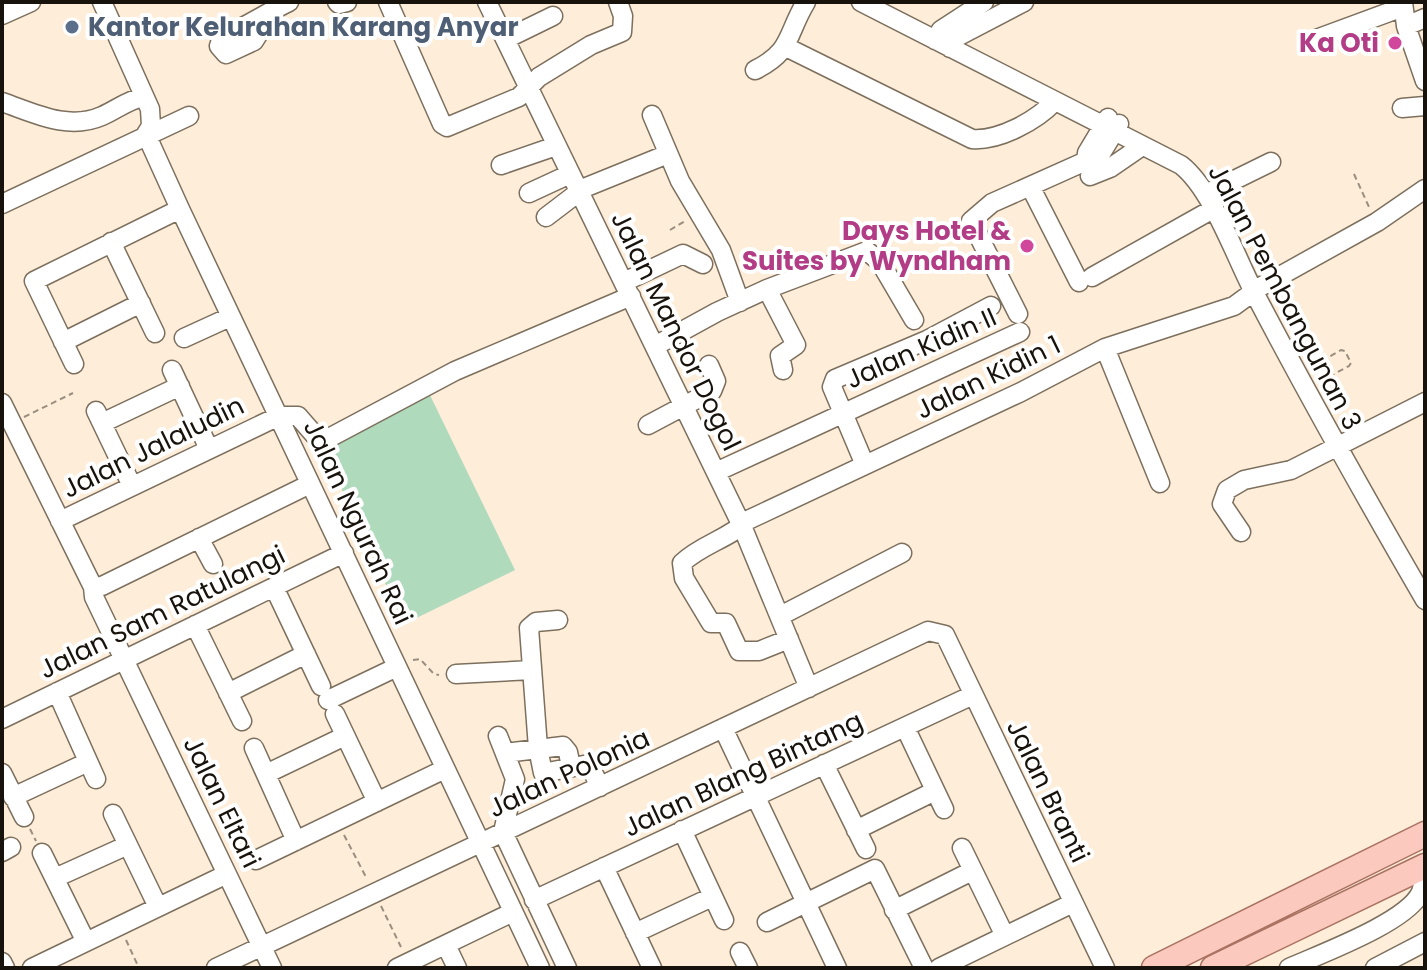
<svg xmlns="http://www.w3.org/2000/svg" width="1427" height="970" viewBox="0 0 1427 970" font-family="Poppins,sans-serif">
  <rect width="100%" height="100%" fill="#fdedd9"/>
  <path fill="#b0dabc" d="M 426,387 L 515,570 L 404,624 L 316,434 Z"/>
  <g fill="none" stroke-linecap="round" stroke-linejoin="round">
    <g stroke="#7d6f5d" stroke-width="21">
      <path id="minor" d="M 102,2 L 150,109 L 151,126 L 146,134 L 180,209 L 540,968
        M 337,2 L 339,4 L 347,2
        M 388,2 L 442,124 L 447,127 L 519,97 L 539,77 L 591,45 L 622,32 L 623,16 L 618,2
        M 487,2 L 742,526 L 809,688
        M 861,2 L 1181,165 C 1213,190 1236,259 1256,296 C 1310,399 1367,500 1425,600
        M 1403,2 L 1406,26 L 1425,81
        M 2,15 L 31,2
        M 258,21 L 259,33 L 254,41 L 226,54 L 219,46 L 222,37 C 246,27 266,13 289,2
        M 1406,26 L 1425,18
        M 506,39 L 553,16
        M 935,40 L 941,30 L 984,2
        M 1308,42 L 1403,7
        M 786,47 L 972,139 C 999,141 1036,121 1055,101
        M 950,48 L 957,37 L 1024,2
        M 755,70 C 793,51 786,35 806,2
        M 2,102 C 34,113 68,131 102,116 C 116,110 128,100 143,97
        M 1402,108 L 1425,106
        M 652,115 L 680,181 L 721,250 L 740,302
        M 1086,161 L 1087,153 L 1108,118
        M 501,165 L 556,146
        M 1090,176 L 1110,168 L 1142,146
        M 1030,186 L 1079,282
        M 1212,191 L 1271,162
        M 529,193 L 570,174
        M 2,204 L 189,116
        M 546,217 L 584,188 L 668,154
        M 111,242 L 155,333
        M 1092,277 L 1213,209
        M 624,282 L 683,254 L 703,264
        M 767,289 L 796,345 L 780,356 L 783,370
        M 1018,314 L 971,221 L 992,203 L 1086,161 L 1097,160 L 1119,124
        M 184,338 L 230,317
        M 63,342 L 141,303
        M 655,346 L 717,312 L 767,289 L 867,251 L 880,262 L 914,320
        M 1105,348 L 1160,483
        M 74,364 L 34,281 L 180,209
        M 172,370 L 209,449
        M 2,403 L 93,587 L 94,597 L 272,968
        M 96,411 L 132,486
        M 102,423 L 180,386
        M 648,425 L 712,391 L 716,381 L 709,365
        M 865,465 L 832,387 L 835,379 L 927,340 L 991,306
        M 716,472 L 1020,332
        M 60,521 L 279,416 L 298,416 L 318,439 L 327,439 L 455,371 L 631,296
        M 1241,532 L 1222,504 L 1227,490 L 1244,480 L 1291,470 L 1425,402
        M 199,538 L 213,564
        M 93,587 L 102,586 L 310,484
        M 274,587 L 321,686
        M 780,616 L 902,553
        M 558,620 L 536,622 L 529,628 L 538,748 L 543,773 L 589,764 L 600,787
        M 195,625 L 242,721
        M 789,639 L 759,651 L 739,651 L 726,623 L 711,623 L 684,578 L 682,563 C 702,544 729,539 748,520 L 1021,392 L 1105,348 L 1234,306 L 1260,287 L 1377,222 L 1425,189
        M 456,674 L 532,670
        M 57,692 L 96,779
        M 228,693 L 306,654
        M 328,700 L 397,667
        M 335,714 L 377,802
        M 2,719 L 344,553
        M 905,727 L 944,809
        M 723,728 L 837,968
        M 498,736 L 515,779 L 503,832 L 567,968
        M 254,748 L 296,841
        M 505,753 L 563,746 L 568,752 L 571,767
        M 824,764 L 866,849
        M 2,773 L 24,817
        M 266,774 L 345,736
        M 13,797 L 88,762
        M 113,814 L 158,907
        M 682,830 L 724,920
        M 856,830 L 935,791
        M 962,848 L 1005,936
        M 2,852 L 11,847
        M 42,853 L 86,942
        M 256,860 L 445,769
        M 604,867 L 652,968
        M 55,878 L 128,845
        M 534,900 L 973,695
        M 894,910 L 972,871
        M 767,922 L 875,869 L 924,968
        M 635,933 L 712,897
        M 446,945 L 457,968
        M 740,952 L 748,968
        M 2,962 L 5,968
        M 32,968 L 227,874
        M 216,968 L 928,631 L 945,635 L 1105,968
        M 397,968 L 513,912
        M 939,968 L 1073,903
        M 1289,968 C 1320,954 1408,922 1421,892 C 1424,885 1423,875 1423,867
        M 1375,968 L 1425,942"/>
    </g>
    <g stroke="#a97262" stroke-width="27">
      <path id="major" d="M 1154,968 L 1425,834
        M 1213,968 L 1425,866"/>
    </g>
    <path stroke="#998e7f" stroke-width="2" stroke-dasharray="6 4" stroke-linecap="butt" d="M 1354,174 L 1369,207
      M 670,230 L 685,221
      M 1313,366 L 1341,350 L 1345,351 L 1351,363 L 1349,366 L 1321,381
      M 24,417 L 73,393
      M 413,660 L 420,659 L 434,674 L 439,675
      M 30,829 L 36,841
      M 344,835 L 367,879
      M 381,906 L 401,947
      M 126,940 L 139,968"/>
    <use href="#minor" stroke="#fff" stroke-width="18"/>
    <use href="#major" stroke="#fbc9bd" stroke-width="24"/>
  </g>
  <circle fill="#5c6f8a" stroke="#fff" stroke-width="3" cx="72" cy="27" r="8"/>
  <g fill="#d1479c" stroke="#fff" stroke-width="3">
    <circle cx="1395" cy="43" r="8"/>
    <circle cx="1027" cy="246" r="8"/>
  </g>
  <g text-anchor="middle" stroke-width="8" stroke-linejoin="round" paint-order="stroke">
    <g font-size="26" font-weight="bold" fill="#4e5e75" stroke="#fff" text-anchor="start">
      <text x="88" y="36">Kantor Kelurahan Karang Anyar</text>
    </g>
    <g font-size="26" font-weight="bold" fill="#b23c85" stroke="#fff" text-anchor="end">
      <text x="1379" y="52">Ka Oti</text>
      <text x="1011" y="240">Days Hotel &amp;<tspan x="1011" dy="30">Suites by Wyndham</tspan></text>
    </g>
    <g font-size="26" fill="#17120b" stroke="#fff">
      <text transform="translate(1285 297) rotate(62)" y="9">Jalan Pembangunan 3</text>
      <text transform="translate(676 331) rotate(64)" y="9">Jalan Mandor Dogol</text>
      <text transform="translate(921 348) rotate(-24)" y="9">Jalan Kidin II</text>
      <text transform="translate(988 377) rotate(-26)" y="9">Jalan Kidin 1</text>
      <text transform="translate(153 447) rotate(-26)" y="9">Jalan Jalaludin</text>
      <text transform="translate(358 522) rotate(65)" y="9">Jalan Ngurah Rai</text>
      <text transform="translate(162 612) rotate(-26)" y="9">Jalan Sam Ratulangi</text>
      <text transform="translate(569 773) rotate(-25)" y="9">Jalan Polonia</text>
      <text transform="translate(743 774) rotate(-25)" y="9">Jalan Blang Bintang</text>
      <text transform="translate(1048 791) rotate(64)" y="9">Jalan Branti</text>
      <text transform="translate(222 802) rotate(64)" y="9">Jalan Eltari</text>
    </g>
  </g>
  <rect width="1427" height="970" fill="none" stroke="#17120b" stroke-width="8"/>
</svg>
